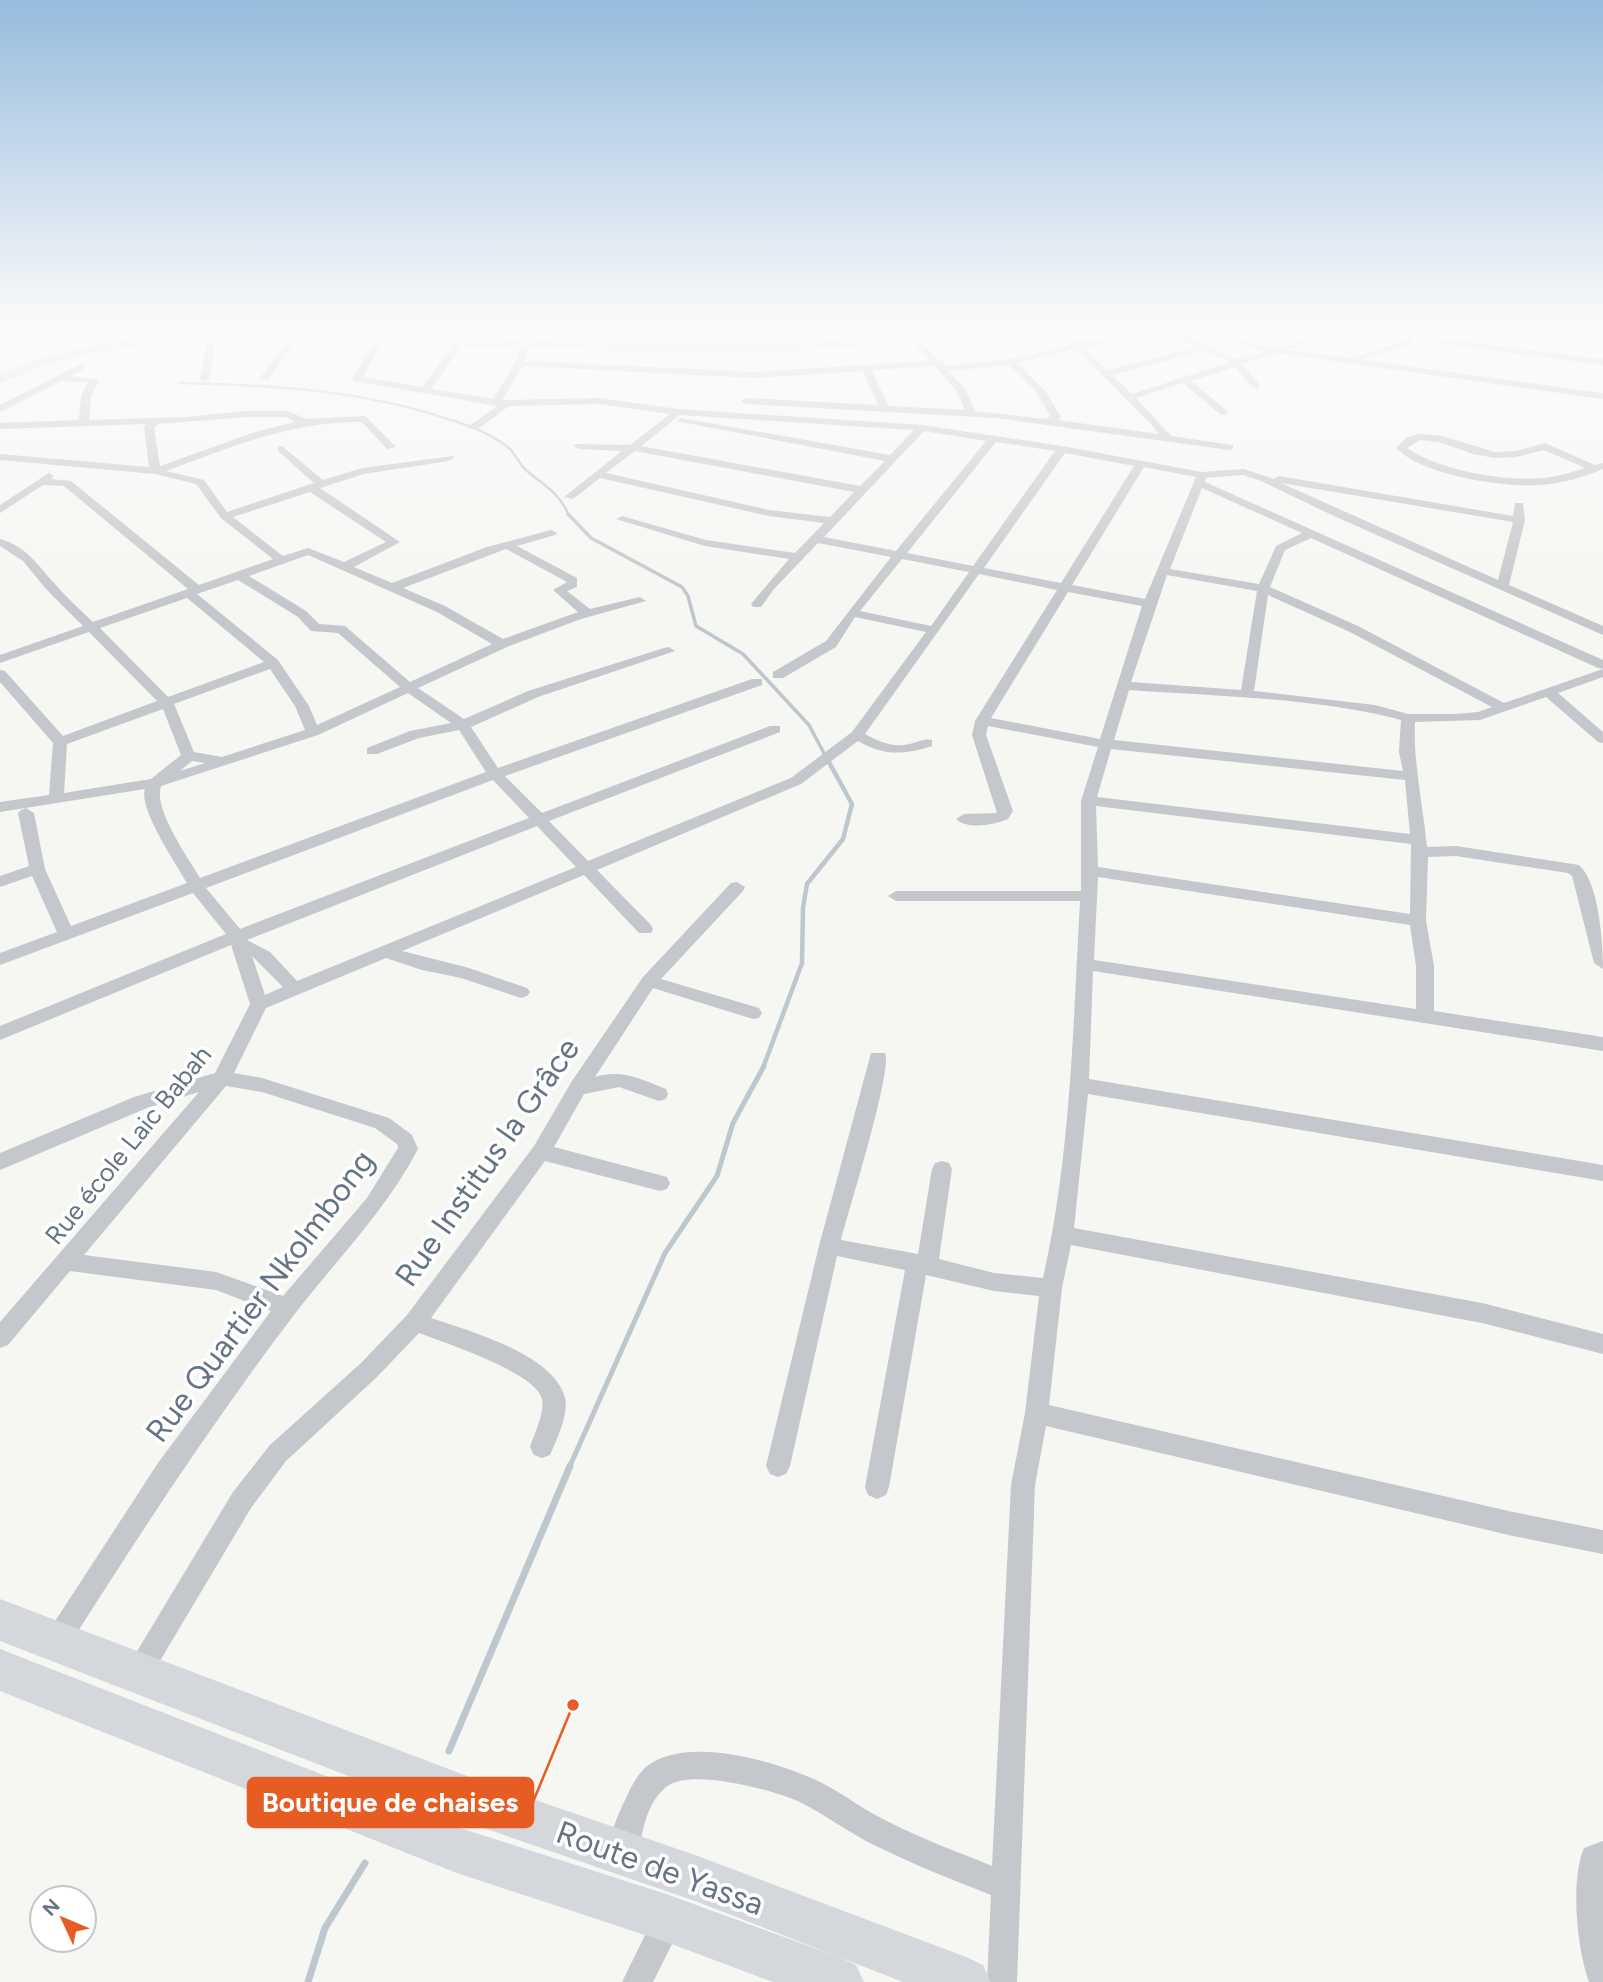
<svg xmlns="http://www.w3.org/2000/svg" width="1603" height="1982" viewBox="0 0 1603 1982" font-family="Figtree,sans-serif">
  <rect width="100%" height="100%" fill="#f6f6f3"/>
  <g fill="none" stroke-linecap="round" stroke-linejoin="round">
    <path stroke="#bec7cd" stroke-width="2.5" d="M 179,383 C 269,385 362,390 448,419 C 468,425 493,434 510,449 C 516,455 519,464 526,470 C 545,487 557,490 569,515"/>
    <path stroke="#bec7cd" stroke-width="3.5" d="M 568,514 L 591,538 L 682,587 L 688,596 L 696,626 L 743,654 L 809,725 L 826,757"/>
    <path stroke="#bec7cd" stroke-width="4.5" d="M 763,1068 L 802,963 L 803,908 L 807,884 L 843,839 L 852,804 L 825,755"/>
    <path stroke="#bec7cd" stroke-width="5" d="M 569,1468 L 665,1253 L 717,1176 L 733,1123 L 764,1066"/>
    <path stroke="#bec7cd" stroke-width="7" d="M 449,1751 L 570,1466
      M 308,1982 L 325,1928 L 365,1863"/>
    <path fill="#c4c7cb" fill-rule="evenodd" d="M 10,327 L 26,327 L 0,335 L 0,329 Z
      M 386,327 L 397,327 L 388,333 L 382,333 L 382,329 Z
      M 532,327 L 540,327 L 531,340 L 527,337 Z
      M 1054,327 L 1063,327 L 1080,343 L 1149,327 L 1164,327 L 1238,359 L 1265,351 L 1200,327 C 1227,327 1250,346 1273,348 C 1293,349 1326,327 1352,327 L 1287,350 L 1352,358 L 1404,341 L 1408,336 L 1412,339 L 1411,344 L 1362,360 L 1603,393 L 1603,399 L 1276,353 L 1242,364 L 1259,384 L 1259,388 L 1253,388 L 1235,367 L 1191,381 L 1227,411 L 1227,415 L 1221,415 L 1183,383 L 1136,398 L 1171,436 L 1233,445 L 1233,449 L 1229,450 L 996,418 L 746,404 L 741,401 L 746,398 L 878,405 L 863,371 L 755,378 L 523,366 L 502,400 L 599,398 L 678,409 L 922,425 L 1062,446 L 1202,472 L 1244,469 L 1274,479 L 1279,476 L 1513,516 L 1515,503 L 1523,503 L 1525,520 L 1509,585 L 1603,626 L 1603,635 L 1334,516 L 1261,481 L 1243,475 L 1206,478 L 1205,482 L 1603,660 L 1603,669 L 1598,668 L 1311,538 L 1285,550 L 1270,587 L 1358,626 L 1504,703 L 1603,669 L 1603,677 L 1558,693 L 1603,732 L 1603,743 L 1598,742 L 1546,697 L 1480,720 L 1415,722 C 1413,763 1423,805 1427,847 L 1456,846 L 1579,865 C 1599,882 1603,943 1603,969 L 1594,963 L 1572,876 L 1568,873 L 1456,856 L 1428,857 L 1426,921 L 1434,966 L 1434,1011 L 1603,1037 L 1603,1051 L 1093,971 L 1089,1079 L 1603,1165 L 1603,1181 L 1088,1094 L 1074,1228 L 1482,1303 L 1603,1334 L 1603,1354 L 1482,1323 L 1071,1245 L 1062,1288 L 1049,1405 L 1513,1512 L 1603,1530 L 1603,1554 L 1513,1536 L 1046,1426 L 1035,1485 L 1017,1982 L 987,1982 L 991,1895 C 953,1880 915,1865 878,1847 C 851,1834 827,1816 800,1802 C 774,1790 689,1767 666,1787 C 642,1807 644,1839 633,1864 L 623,1868 L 613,1864 C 604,1843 618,1814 628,1794 C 632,1785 638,1774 646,1767 C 686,1734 778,1762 820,1782 C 844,1794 865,1811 889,1822 C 922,1839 958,1852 992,1866 L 1011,1485 L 1025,1413 L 1039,1296 L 994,1291 L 926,1275 L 889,1487 L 886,1495 L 877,1499 L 868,1495 L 865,1487 L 905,1270 L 837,1256 L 790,1466 L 786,1474 L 778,1477 L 770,1474 L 766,1466 L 819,1246 L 871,1053 L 885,1053 C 893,1069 848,1213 841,1240 L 918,1254 L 932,1169 L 935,1163 L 942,1161 L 949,1163 L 952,1169 L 939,1259 L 994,1273 L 1043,1278 C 1071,1155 1073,1026 1080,901 L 896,901 L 888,896 L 896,891 L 1081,891 L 1081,801 L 1098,747 L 988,726 L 986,735 L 1013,811 L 1008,819 C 994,825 968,830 956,819 L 964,814 L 997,813 L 972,735 L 975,721 L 1057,590 L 979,574 L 865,734 C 880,742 893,748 909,744 C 918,742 924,738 932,740 L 932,746 C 904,755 883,756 858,741 L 801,784 L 597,870 L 651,925 L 653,929 L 651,933 L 639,933 L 584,875 L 402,951 L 469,968 L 527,988 L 530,992 L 527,996 L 521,998 L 461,978 L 422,970 L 386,958 L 266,1008 L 234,1073 L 262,1078 L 389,1118 L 412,1135 L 418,1149 C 385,1212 336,1260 294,1315 C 211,1424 139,1535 66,1650 L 57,1654 L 48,1650 L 44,1641 L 48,1632 L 158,1463 L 271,1311 L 216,1290 L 70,1271 L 8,1345 L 0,1348 L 0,1322 L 199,1092 L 147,1108 L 0,1170 L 0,1153 L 134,1097 L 215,1073 L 250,1004 L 231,945 L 0,1040 L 0,1026 L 226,934 L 193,893 L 0,965 L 0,953 L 57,932 L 32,876 L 0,887 L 0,876 L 29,866 L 18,813 L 21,810 L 26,808 L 34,813 L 45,869 L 71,926 L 187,883 C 176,864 138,808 145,789 L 0,812 L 0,802 L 49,795 L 53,743 L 0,682 L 0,670 L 5,671 L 63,736 L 157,701 L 89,632 L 0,663 L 0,655 L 83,626 L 46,589 L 23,561 L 0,546 L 0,539 C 26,546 37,564 54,583 C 66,597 80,610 93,622 L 188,589 L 64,486 L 43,485 L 0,513 L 0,505 L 49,473 L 54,476 L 51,479 L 71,481 L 199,585 L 273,559 L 221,518 L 196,484 L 155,474 L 0,460 L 0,454 L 149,467 L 144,427 L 146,424 L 0,429 L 0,423 L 79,420 L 81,396 L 88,382 L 61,381 L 0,412 L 0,405 L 81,364 L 86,367 L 84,369 L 71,376 L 99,380 L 91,396 L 89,420 L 187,417 L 246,411 L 288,411 L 306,419 L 365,416 L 396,447 L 387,449 L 362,422 C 292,421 231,447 166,471 L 204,480 L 227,512 L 314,483 L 278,451 L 278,447 L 282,446 L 323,480 L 362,468 L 453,456 L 454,458 L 449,461 L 364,474 L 320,488 L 400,542 L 354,567 L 392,583 L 487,547 L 551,530 L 557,533 L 555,535 L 517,546 L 577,578 L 577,587 L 567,591 L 590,609 L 640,597 L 646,601 L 581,619 L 507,647 L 418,688 L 464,719 L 528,691 L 664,648 L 669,647 L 675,651 L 538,697 L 471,727 L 498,768 L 752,679 L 762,679 L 762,685 L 505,776 L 542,813 L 770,726 L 780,726 L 780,732 L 549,821 L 588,861 L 791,778 L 852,732 L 926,632 L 855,617 L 836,647 L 783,678 L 773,678 L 773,672 L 826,641 L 891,557 L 818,543 L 774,589 L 761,607 L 753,607 L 751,604 L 789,559 L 705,546 L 616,519 L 622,516 L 706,540 L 795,553 L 824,523 L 769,516 L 600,478 L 573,499 L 564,497 L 622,451 L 579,449 L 574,446 L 575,444 L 630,445 L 670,414 L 599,404 L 509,406 L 478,429 L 470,429 L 470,425 L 498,406 L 354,381 L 352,379 L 375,340 L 382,342 L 363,377 L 422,387 L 457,340 L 463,340 L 464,342 L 431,389 L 493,399 L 515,363 L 521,344 L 525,341 L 529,344 L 525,361 L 755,372 L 930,361 L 910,338 L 914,335 L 939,360 L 943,361 L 944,366 L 1011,359 L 1071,345 ZM 1156,331 L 1196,347 L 1107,370 L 1084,348 ZM 1076,349 L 1151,424 L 1159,434 L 1057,420 L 1061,417 L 1046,392 L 1018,363 ZM 1203,351 L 1230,362 L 1132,394 L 1112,375 ZM 1009,365 L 1034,389 L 1051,416 L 1045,419 L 975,411 L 965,389 L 949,371 ZM 934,366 L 956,390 L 965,410 L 888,406 L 872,370 ZM 680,415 L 914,430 L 890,455 L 681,418 L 676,421 L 885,461 L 860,486 L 641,446 ZM 246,417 L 286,417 L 295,422 L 255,432 L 160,466 L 154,428 L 158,424 ZM 924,431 L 986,441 L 896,551 L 824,537 ZM 996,442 L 1055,451 L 973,566 L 907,553 ZM 635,451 L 854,492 L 830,517 L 769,510 L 606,473 ZM 1065,453 L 1134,466 L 1061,583 L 984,568 ZM 1144,467 L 1196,477 L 1145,599 L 1072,585 ZM 1281,483 L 1513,522 L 1498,580 ZM 1202,488 L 1302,533 L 1276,546 L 1259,584 L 1170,569 ZM 310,492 L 386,542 L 344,562 L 308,548 L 283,556 L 233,517 ZM 506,549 L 567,582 L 553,590 L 578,612 L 503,639 L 445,606 L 403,588 ZM 308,555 L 437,612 L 492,644 L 410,682 L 345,626 L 319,624 L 306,611 L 249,576 ZM 902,559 L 969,572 L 931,626 L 860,611 ZM 1167,575 L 1257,591 L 1241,690 L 1131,682 ZM 238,580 L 298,617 L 311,631 L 338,633 L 400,687 L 317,725 L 309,706 L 278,660 L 197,594 ZM 1068,592 L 1142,606 L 1100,739 L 991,718 ZM 1268,595 L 1350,632 L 1492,707 L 1478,712 L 1455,714 L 1408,714 L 1375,705 L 1254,691 ZM 187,598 L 264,662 L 168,697 L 100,628 ZM 270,669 L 295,706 L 305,730 L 222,757 L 194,752 L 174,704 ZM 1129,690 C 1215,696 1318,698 1401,720 L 1399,752 L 1403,771 L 1114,740 ZM 408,693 L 451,723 L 410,731 L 367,748 L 367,754 L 377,754 L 419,738 L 459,730 L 486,772 L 200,878 C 188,857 153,809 161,786 L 318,735 ZM 163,709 L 181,755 L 151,779 L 64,793 L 67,744 ZM 1111,749 L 1405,780 L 1410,834 L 1097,797 ZM 192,761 L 205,763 L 180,771 ZM 493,780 L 529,818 L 240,929 L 206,888 ZM 1096,806 L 1411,844 L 1410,914 L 1098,867 ZM 537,826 L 576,867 L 297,981 L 270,952 L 247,940 ZM 1098,877 L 1410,925 L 1416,966 L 1416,1009 L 1094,960 ZM 252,956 L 283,987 L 265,995 ZM 226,1086 L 262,1092 L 375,1128 L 397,1144 L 398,1148 L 367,1198 L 283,1296 L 216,1272 L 84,1255 Z
      M 1537,327 L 1603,332 L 1603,338 L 1541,330 Z
      M 213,333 L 217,336 L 209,379 L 204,382 L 199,379 L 209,336 Z
      M 291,336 L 298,338 L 268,380 L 262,380 L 260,378 Z
      M 1421,336 L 1603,359 L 1603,365 L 1418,341 L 1418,337 Z
      M 1419,434 L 1442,436 L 1495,452 L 1516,451 L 1545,443 L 1595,465 L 1603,463 L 1603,469 C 1585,477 1560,484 1540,485 C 1503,488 1422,475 1396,448 L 1406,438 ZM 1420,440 L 1439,442 L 1473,454 L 1495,458 L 1516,457 L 1544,450 L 1585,468 C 1571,472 1557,477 1543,478 C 1505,482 1438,470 1407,448 Z
      M 737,882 L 745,887 L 743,891 L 661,979 L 759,1008 L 762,1013 L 759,1018 L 753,1019 L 653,988 L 595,1077 C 621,1069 641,1079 666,1089 L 668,1094 L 666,1099 L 659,1101 L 619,1087 L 584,1094 L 554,1147 L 667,1177 L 670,1183 L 667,1189 L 660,1191 L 545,1161 L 431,1318 C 469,1331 554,1354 565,1398 C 569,1414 556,1441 550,1455 L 542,1458 L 534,1455 L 530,1447 C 534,1434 545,1413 542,1399 C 537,1373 443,1342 419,1333 L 377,1377 L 286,1461 L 251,1508 L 148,1681 L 139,1685 L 130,1681 L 126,1672 L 130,1663 L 233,1492 L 270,1445 L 361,1363 L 407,1315 L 534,1146 L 572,1081 L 643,977 L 731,883 Z
      M 1603,1841 L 1603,1982 L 1589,1982 C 1577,1948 1570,1881 1584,1848 Z
      M 669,1905 L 680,1909 L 684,1920 L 653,1982 L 622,1982 L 658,1909 Z"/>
    <path fill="#d4d8dd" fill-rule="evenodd" d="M 956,327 L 987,327 L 981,331 L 893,344 L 758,353 L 184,341 L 90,353 L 48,364 L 0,383 L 0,374 C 58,348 121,339 184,333 L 758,345 L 893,336 Z"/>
    <path fill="#d4d8dd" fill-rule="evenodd" d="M 0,1599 L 475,1779 L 695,1855 L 966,1957 L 983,1965 L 991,1982 L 903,1982 L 695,1901 L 475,1825 L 0,1641 Z
      M 0,1649 L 457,1827 L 669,1895 L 839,1957 L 856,1965 L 864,1982 L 773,1982 L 669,1943 L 457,1873 L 0,1691 Z"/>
  </g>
  <linearGradient id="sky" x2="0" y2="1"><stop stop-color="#97bcdd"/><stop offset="0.54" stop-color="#fbfbfa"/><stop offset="1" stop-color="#fbfbfa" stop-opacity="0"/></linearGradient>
  <rect width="1603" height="605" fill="url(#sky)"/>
  <g text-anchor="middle" stroke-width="7" stroke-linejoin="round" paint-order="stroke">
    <g font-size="26" fill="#657485" stroke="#fff">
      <text transform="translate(128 1145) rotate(-51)" y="9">Rue école Laic Babah</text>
    </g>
    <g font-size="32" fill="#657485" stroke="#fff">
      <text transform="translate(487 1162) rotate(-55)" y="11">Rue Institus la Grâce</text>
      <text transform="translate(260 1296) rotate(-53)" y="11">Rue Quartier Nkolmbong</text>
      <text transform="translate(660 1868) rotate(20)" y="11">Route de Yassa</text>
    </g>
  </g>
  <path fill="none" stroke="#e75c23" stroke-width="2.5" d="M573 1705L533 1802"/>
  <circle fill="#e75c23" stroke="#fff" stroke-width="2.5" cx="573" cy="1705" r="7"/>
  <rect fill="#e75c23" stroke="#e75c23" stroke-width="2.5" x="248" y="1778" width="285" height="49" rx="7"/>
  <g font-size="28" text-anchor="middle" font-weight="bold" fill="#fff">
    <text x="390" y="1812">Boutique de chaises</text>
  </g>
  <g transform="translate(63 1919) rotate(314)"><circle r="33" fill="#ffffff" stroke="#c1c7ce" stroke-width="2"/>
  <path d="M0-5L12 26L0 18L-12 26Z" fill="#e75c23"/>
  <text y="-10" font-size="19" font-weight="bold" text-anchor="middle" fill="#657485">N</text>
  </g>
</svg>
